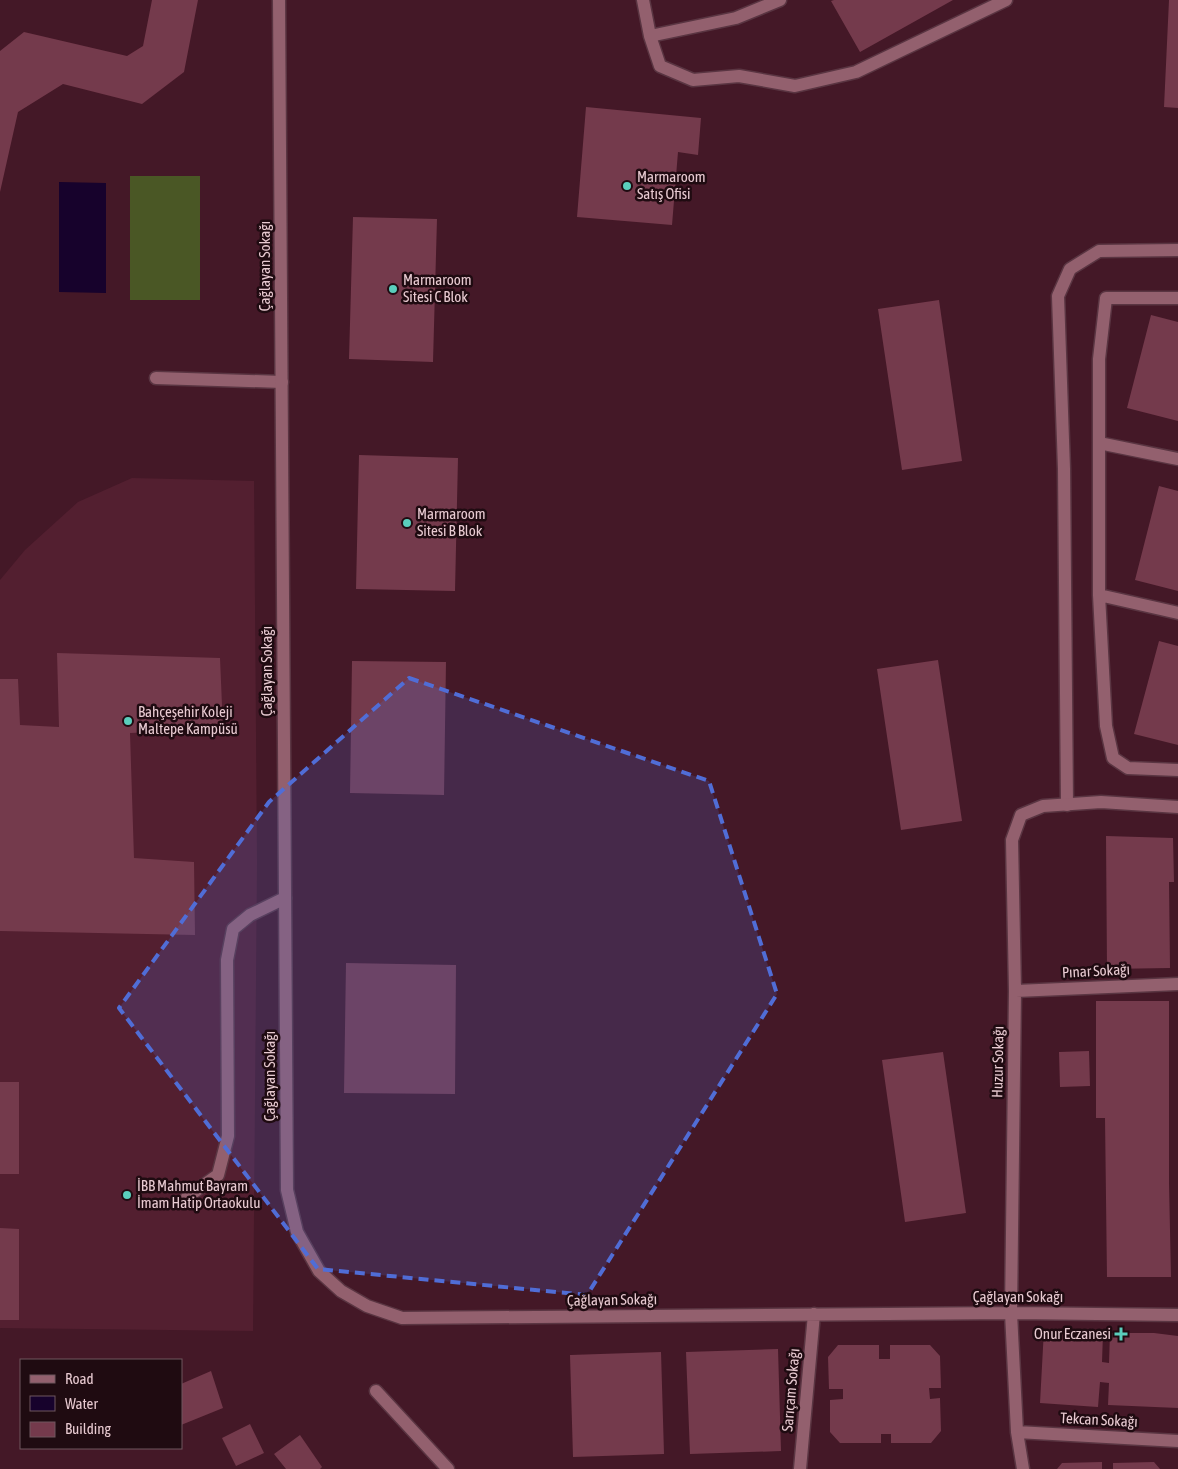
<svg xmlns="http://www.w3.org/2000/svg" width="1178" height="1469" viewBox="0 0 1178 1469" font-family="'Asap Condensed',sans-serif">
  <rect width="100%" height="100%" fill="#441827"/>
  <path fill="#531f30" d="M 132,478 L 254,481 L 257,862 L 253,1331 L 0,1328 L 0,580 L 25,550 L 78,502 Z"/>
  <path fill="#4a5725" d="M 130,176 L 200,176 L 200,300 L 130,300 Z"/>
  <path fill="#17022c" d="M 59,182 L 106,183 L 106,293 L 59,292 Z"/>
  <path fill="#743a4c" d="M 152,0 L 198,0 L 184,72 L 142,104 L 63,84 L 18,112 L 0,192 L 0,51 L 24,32 L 127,56 L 143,46 Z
    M 834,0 L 953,0 L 860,52 L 831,1 Z
    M 1169,0 L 1178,0 L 1178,108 L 1164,107 Z
    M 586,107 L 701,118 L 698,155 L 678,152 L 672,225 L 577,217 Z
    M 353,217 L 437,219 L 433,362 L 349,359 Z
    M 939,300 L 962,461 L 902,470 L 878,309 Z
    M 1151,315 L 1178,322 L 1178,421 L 1127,408 Z
    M 359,455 L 458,458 L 455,591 L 356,589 Z
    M 1159,486 L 1178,491 L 1178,591 L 1135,580 Z
    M 1159,641 L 1178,646 L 1178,745 L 1134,734 Z
    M 57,653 L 220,658 L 223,729 L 130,733 L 134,858 L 194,862 L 195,935 L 0,931 L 0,679 L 18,679 L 20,725 L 59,727 Z
    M 938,660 L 962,821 L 901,830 L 877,669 Z
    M 352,661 L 446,662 L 444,795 L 350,793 Z
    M 1106,836 L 1173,838 L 1174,882 L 1169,882 L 1170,968 L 1107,969 Z
    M 346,963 L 456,965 L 455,1094 L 344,1093 Z
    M 1096,1001 L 1169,1001 L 1169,1183 L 1171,1277 L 1107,1277 L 1105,1118 L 1096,1118 Z
    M 1089,1051 L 1090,1086 L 1060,1087 L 1059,1052 Z
    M 943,1052 L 966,1213 L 905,1222 L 882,1060 Z
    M 0,1082 L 19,1082 L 19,1174 L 0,1174 Z
    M 0,1228 L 19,1229 L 19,1320 L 0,1320 Z
    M 1044,1329 L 1103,1333 L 1102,1362 L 1109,1363 L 1110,1333 L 1154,1333 L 1178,1336 L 1178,1408 L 1108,1405 L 1109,1383 L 1100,1382 L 1098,1407 L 1040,1403 Z
    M 838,1345 L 879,1345 L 879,1359 L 890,1359 L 890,1345 L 930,1345 L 940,1356 L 941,1388 L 929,1388 L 930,1399 L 940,1398 L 941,1431 L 931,1443 L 891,1443 L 891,1434 L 881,1434 L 881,1443 L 840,1443 L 830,1432 L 830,1400 L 843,1399 L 843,1389 L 829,1389 L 828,1357 Z
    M 778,1349 L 781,1451 L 690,1454 L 686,1352 Z
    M 661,1352 L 664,1454 L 573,1457 L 570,1355 Z
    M 211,1371 L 223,1408 L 181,1425 L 181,1384 Z
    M 250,1424 L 264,1453 L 236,1466 L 222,1438 Z
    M 300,1435 L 322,1467 L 320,1469 L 286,1469 L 274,1454 Z
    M 1102,1462 L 1102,1469 L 1057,1469 L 1062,1463 Z
    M 1154,1462 L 1160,1469 L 1113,1469 L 1113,1463 Z"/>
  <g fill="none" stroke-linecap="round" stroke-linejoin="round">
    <g stroke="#5a3542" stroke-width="15">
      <path id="service" d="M 643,0 L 650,36 L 660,66 L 693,80 L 739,76 L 795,86 L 856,72 L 1006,0
        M 650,36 L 736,18 L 780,0
        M 1178,298 L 1106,298 L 1099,359 L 1099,595 L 1106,726 L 1113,758 L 1128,768 L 1178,770
        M 156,378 L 282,382
        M 1099,443 L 1178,459
        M 1099,595 L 1178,613
        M 1067,805 L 1064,469 L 1058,296 L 1070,269 L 1099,251 L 1178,250
        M 187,1197 L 218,1175 L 228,1136 L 227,960 L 233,929 L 250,915 L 285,898"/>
    </g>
    <g stroke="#5a3542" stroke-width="15">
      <path id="minor" d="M 279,0 L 287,1190 L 297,1232 L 319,1271 L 341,1291 L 367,1306 L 402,1318 L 1011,1313 L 1178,1315
        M 1015,991 L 1178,984
        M 376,1391 L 448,1469
        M 1017,1432 L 1178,1441
        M 800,1469 L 814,1314
        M 1023,1469 L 1017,1432 L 1011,1313 L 1015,991 L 1012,840 L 1021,815 L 1043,806 L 1101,802 L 1178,807"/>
    </g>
    <use href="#service" stroke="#93606e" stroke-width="12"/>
    <use href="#minor" stroke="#93606e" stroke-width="12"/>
  </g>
  <path fill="#506dd6" fill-opacity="0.2" stroke="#506dd6" stroke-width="4" stroke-dasharray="10 6" stroke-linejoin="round" d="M 409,678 L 709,781 L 777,994 L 587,1295 L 318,1269 L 119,1008 L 269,802 Z"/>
  <g fill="#5acebc" stroke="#1f0b11" stroke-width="2">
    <circle cx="627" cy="186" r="5"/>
    <circle cx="393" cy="289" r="5"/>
    <circle cx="407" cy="523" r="5"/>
    <circle cx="128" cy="721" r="5"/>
    <circle cx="127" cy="1195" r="5"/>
    <path d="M1118.5 1326.5h5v5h5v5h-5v5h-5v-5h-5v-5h5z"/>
  </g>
  <g text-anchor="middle" stroke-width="5" stroke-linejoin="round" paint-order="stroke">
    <g font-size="15" fill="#e8cad1" stroke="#1f0b11" text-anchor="start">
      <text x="637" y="182">Marmaroom<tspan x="637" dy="17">Satış Ofisi</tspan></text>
      <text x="403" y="285">Marmaroom<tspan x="403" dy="17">Sitesi C Blok</tspan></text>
      <text x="417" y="519">Marmaroom<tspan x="417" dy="17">Sitesi B Blok</tspan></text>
      <text x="138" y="717">Bahçeşehir Koleji<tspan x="138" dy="17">Maltepe Kampüsü</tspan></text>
      <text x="137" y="1191">İBB Mahmut Bayram<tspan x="137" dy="17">İmam Hatip Ortaokulu</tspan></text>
      <text x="1111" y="1339" text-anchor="end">Onur Eczanesi</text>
    </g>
    <g font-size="15" fill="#e8cad1" stroke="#1f0b11">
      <text transform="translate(265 266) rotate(-90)" y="5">Çağlayan Sokağı</text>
      <text transform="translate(267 671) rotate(-90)" y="5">Çağlayan Sokağı</text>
      <text transform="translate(1096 971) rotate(-3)" y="5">Pınar Sokağı</text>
      <text transform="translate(998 1062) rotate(-89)" y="5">Huzur Sokağı</text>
      <text transform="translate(270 1076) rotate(-90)" y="5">Çağlayan Sokağı</text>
      <text x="1018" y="1302">Çağlayan Sokağı</text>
      <text transform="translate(612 1300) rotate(-1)" y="5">Çağlayan Sokağı</text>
      <text transform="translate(791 1390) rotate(-85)" y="5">Sarıçam Sokağı</text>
      <text transform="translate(1099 1420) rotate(3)" y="5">Tekcan Sokağı</text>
    </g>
  </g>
  <rect x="20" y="1359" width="162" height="90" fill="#1f0b11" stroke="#6f575e"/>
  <rect x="30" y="1375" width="25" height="8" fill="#93606e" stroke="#6f575e"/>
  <text x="65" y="1384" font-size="15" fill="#e8cad1">Road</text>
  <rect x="30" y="1396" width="25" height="15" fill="#17022c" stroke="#6f575e"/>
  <text x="65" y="1409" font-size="15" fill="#e8cad1">Water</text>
  <rect x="30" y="1422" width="25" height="15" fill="#743a4c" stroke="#6f575e"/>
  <text x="65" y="1434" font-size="15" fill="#e8cad1">Building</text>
</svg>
